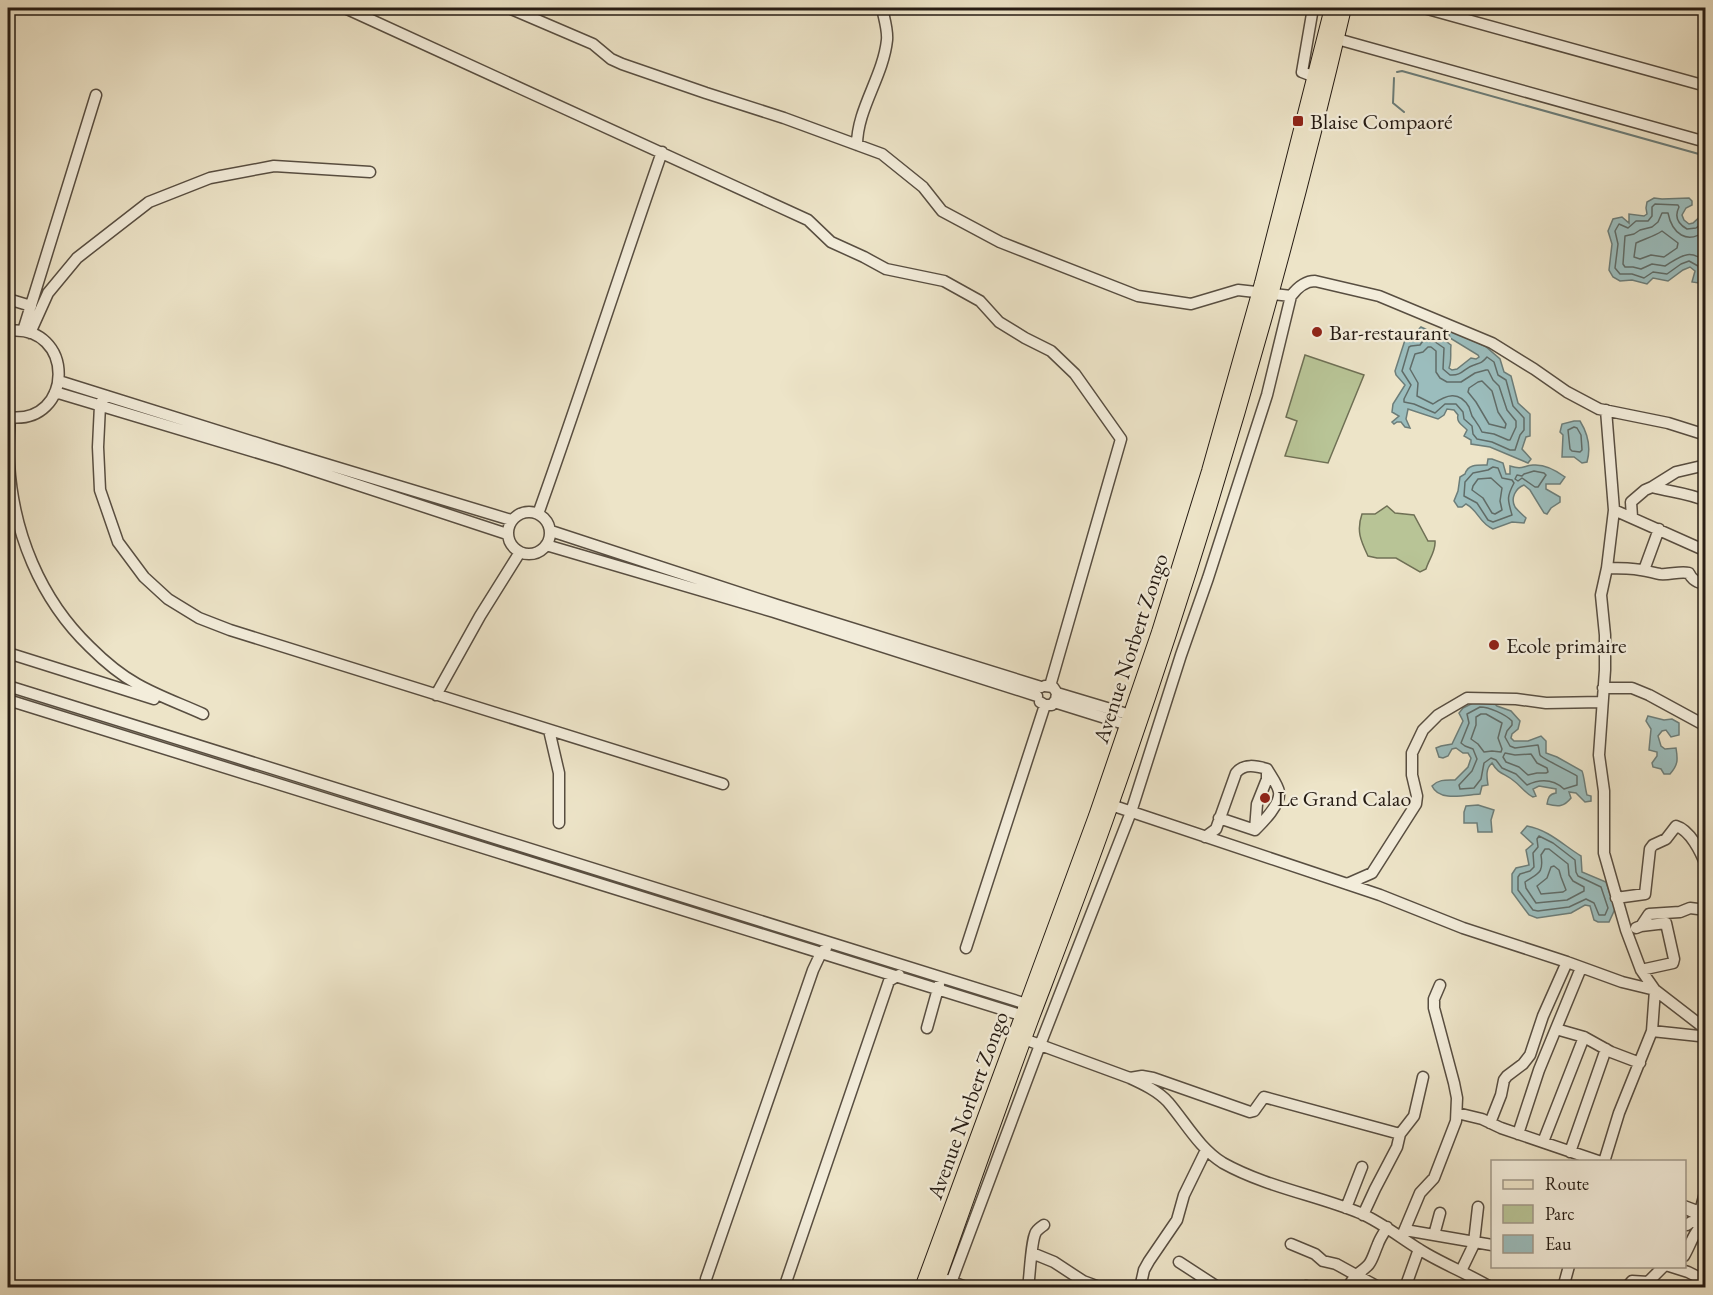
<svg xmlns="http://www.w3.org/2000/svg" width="1713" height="1295" viewBox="0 0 1713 1295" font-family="'EB Garamond',serif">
  <rect width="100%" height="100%" fill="#ede4c8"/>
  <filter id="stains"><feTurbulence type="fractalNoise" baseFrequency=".00333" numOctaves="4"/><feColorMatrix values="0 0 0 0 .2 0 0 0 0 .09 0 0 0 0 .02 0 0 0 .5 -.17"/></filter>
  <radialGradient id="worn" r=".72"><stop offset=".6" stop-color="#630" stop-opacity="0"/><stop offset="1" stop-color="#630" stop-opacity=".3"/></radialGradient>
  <path fill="#b8c496" stroke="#6f7055" stroke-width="1.5" d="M 1305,355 L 1364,375 L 1328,463 L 1285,456 L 1297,421 L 1286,417 Z
    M 1387,506 L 1395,513 L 1414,515 L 1428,541 L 1435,541 C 1436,551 1429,559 1426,569 L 1420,572 L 1396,558 L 1377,558 L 1368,556 C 1361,541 1356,531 1362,514 L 1375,514 Z"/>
  <path fill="#9bbdbd" stroke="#6c7d79" stroke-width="1.5" d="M 1654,198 L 1662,199 L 1689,198 L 1692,201 L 1692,205 L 1686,208 L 1682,215 L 1684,220 L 1689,224 L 1693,223 L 1703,214 L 1705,215 L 1705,284 L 1692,282 L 1695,271 L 1690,267 L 1683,270 L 1668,281 L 1653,278 L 1647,284 L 1632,280 L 1620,281 L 1613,277 L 1609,270 L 1612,244 L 1608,231 L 1613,219 L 1622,217 L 1629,223 L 1629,214 L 1644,216 L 1647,214 L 1646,208 L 1647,202 Z
    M 1421,327 L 1436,334 L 1451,345 C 1450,353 1452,360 1449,368 L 1452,370 L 1457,369 L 1471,358 L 1476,359 L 1479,357 L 1478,355 L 1450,338 L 1449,334 L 1451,331 L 1485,346 L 1500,359 L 1504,372 L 1511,376 L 1518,403 L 1530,414 L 1530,436 L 1526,437 L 1522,449 L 1531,459 L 1528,463 L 1490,447 L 1471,444 L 1471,440 L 1464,436 L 1467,430 C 1463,425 1456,423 1458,415 L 1454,410 L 1447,409 L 1444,415 L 1438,419 L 1408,409 L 1406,419 L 1410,428 L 1405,427 L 1401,422 L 1397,422 L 1394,424 L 1392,422 L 1399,416 L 1392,412 L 1393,404 L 1405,385 L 1396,375 L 1395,371 L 1405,340 L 1417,340 L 1420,334 L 1418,330 Z
    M 1574,421 L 1580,421 C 1588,434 1591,448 1587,462 L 1582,463 L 1574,457 L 1562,457 L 1563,435 L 1560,432 L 1562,424 Z
    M 1488,459 L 1492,459 L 1503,463 L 1506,474 L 1510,474 L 1510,466 C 1523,470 1522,466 1533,465 C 1544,464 1557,471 1565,477 L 1560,484 L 1546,484 L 1546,489 L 1560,497 L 1560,502 L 1551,508 L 1547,514 L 1544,513 L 1530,490 L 1524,485 C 1516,488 1510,498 1515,507 C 1518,511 1523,515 1526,518 L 1524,523 L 1512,522 L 1493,529 C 1479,523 1478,510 1466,504 L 1462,507 L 1458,507 L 1454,501 L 1458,491 L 1460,477 L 1465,474 C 1468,464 1478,465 1487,465 Z
    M 1479,700 L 1492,701 L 1497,706 L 1511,711 L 1520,721 L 1518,729 L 1512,734 L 1511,738 L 1514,741 L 1528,741 L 1541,736 L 1546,741 L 1546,753 L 1557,757 L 1582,771 C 1584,775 1585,788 1587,795 L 1591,796 L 1591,801 L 1585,802 L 1576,793 L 1569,792 L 1571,798 C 1564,807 1558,807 1547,804 C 1548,798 1549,794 1556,793 L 1556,789 L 1539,786 L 1533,789 L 1536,796 L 1533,797 C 1525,793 1521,786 1514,781 C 1505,773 1499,775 1492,763 C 1485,769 1487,778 1488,785 L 1482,786 L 1480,794 C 1465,795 1439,802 1432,786 C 1439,779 1446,780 1455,780 L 1468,767 L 1471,758 L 1468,753 L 1463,753 L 1456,748 L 1452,749 L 1448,756 L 1443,758 L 1439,757 L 1436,748 L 1441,746 L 1452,744 L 1463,721 L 1459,713 L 1463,708 Z
    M 1648,716 L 1664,720 L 1672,719 L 1679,723 L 1679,735 L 1671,737 L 1666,730 L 1662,731 L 1658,736 L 1661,746 L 1665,749 L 1676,748 C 1678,760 1678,765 1670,774 L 1664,774 L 1661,769 L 1653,767 L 1652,763 L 1657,756 L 1657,752 L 1649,750 L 1651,729 L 1646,721 Z
    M 1478,805 L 1494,810 L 1491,820 L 1492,832 L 1478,832 L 1477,823 L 1464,823 L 1464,812 L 1466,806 Z
    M 1527,826 C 1549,830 1563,845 1581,856 L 1582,872 L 1606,882 L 1615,909 L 1609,922 L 1598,922 L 1594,920 L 1590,906 L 1585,905 L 1571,913 L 1537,918 L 1529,915 L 1512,892 L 1512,874 L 1516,868 L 1529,865 L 1526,850 L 1533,844 L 1521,833 Z"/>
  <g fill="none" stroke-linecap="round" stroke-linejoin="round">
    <path stroke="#606c68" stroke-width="1.5" d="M 1706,220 L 1696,228 L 1687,229 C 1678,224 1674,217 1679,207 L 1678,205 L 1655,204 L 1652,207 L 1652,216 L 1648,221 L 1636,221 L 1628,228 L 1619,224 L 1615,231 L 1618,244 L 1615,268 L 1620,274 L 1632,274 L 1644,278 L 1653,272 L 1667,274 L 1681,264 L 1689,261 L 1698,266 L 1701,276 L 1706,278
      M 1706,230 C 1687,246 1672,233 1668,213 L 1662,213 L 1658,222 L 1652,227 L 1640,230 L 1634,234 L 1625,236 L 1623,264 L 1625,267 L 1633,267 L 1641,269 L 1652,264 L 1665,266 C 1680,257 1690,247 1706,263
      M 1662,231 L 1678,243 L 1677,248 L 1664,257 L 1651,255 L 1640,259 L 1634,257 L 1636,243 C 1644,239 1653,237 1662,231 Z
      M 1428,337 L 1444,348 L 1443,369 L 1450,375 C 1463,376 1463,368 1474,365 C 1480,363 1482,363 1487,357 L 1494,362 L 1498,375 L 1506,380 L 1513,406 L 1524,418 L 1524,430 L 1520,435 L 1515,450 L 1510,450 L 1492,442 L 1477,439 L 1473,434 L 1472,426 L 1464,419 L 1463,412 L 1456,404 L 1445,404 L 1435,413 L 1414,404 L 1404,402 L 1404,399 L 1411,385 L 1402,371 L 1409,347 L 1411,346 L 1420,345 L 1425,338 Z
      M 1428,347 L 1431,347 L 1436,351 L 1436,372 L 1440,378 L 1447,382 L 1461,382 L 1475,373 L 1486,370 L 1488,370 L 1493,380 L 1499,386 L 1507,410 L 1516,421 L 1516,427 L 1510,440 L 1508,440 L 1494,434 L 1482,432 C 1479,425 1476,422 1472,416 C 1471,413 1470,410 1469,407 C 1459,390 1446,395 1433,404 L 1417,396 L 1418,383 L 1410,369 L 1415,354 L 1423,352 Z
      M 1482,381 L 1492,391 L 1498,412 L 1506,424 L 1505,428 L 1489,424 L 1476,402 L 1468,392 L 1469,388 L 1478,382 Z
      M 1574,427 L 1577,428 L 1581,435 L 1582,450 L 1580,452 L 1572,451 L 1570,449 L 1568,430 Z
      M 1493,467 L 1498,468 L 1502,478 L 1512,480 L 1514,483 C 1506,498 1508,500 1512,515 L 1493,522 L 1488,520 L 1477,503 L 1464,496 L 1465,482 L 1473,473 L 1488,470 Z
      M 1534,471 L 1544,473 L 1546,475 L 1538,487 L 1535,487 L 1522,478 L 1518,481 L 1515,479 L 1517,475 L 1522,476 L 1524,474 Z
      M 1491,478 L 1502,488 L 1500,501 L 1502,510 L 1495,514 L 1492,513 L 1483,498 L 1472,490 L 1473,486 L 1478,479 Z
      M 1480,707 C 1489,707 1505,714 1512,721 L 1512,725 L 1507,731 L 1505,737 L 1510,746 L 1515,748 L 1538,745 C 1539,748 1539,752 1540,755 C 1541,758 1571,772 1577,776 L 1577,785 L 1564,789 C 1553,779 1540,779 1527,785 L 1516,774 L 1502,768 L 1496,760 L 1491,758 L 1484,763 L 1481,779 L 1474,788 L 1460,789 L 1459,785 L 1472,771 L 1477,759 L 1473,749 L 1465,746 L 1461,743 L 1469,723 L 1467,714 Z
      M 1481,714 L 1486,714 L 1502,723 L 1498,738 L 1502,749 L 1501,752 L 1492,751 L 1484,752 L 1478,744 L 1471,739 L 1476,725 L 1476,717 Z
      M 1505,753 L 1515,755 L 1531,754 L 1537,763 L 1547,768 L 1548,772 L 1546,773 L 1537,773 L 1528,775 L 1519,767 L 1506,762 L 1503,757 Z
      M 1539,836 L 1553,843 L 1575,860 L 1576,872 L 1578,876 L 1601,887 L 1608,908 L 1605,915 L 1599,915 L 1594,903 L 1586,899 L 1569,907 L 1538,911 L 1533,910 L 1518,890 L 1518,877 L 1520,874 L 1530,871 L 1534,867 L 1533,853 L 1538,847 L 1537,839 Z
      M 1545,849 L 1549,849 L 1568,864 L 1569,875 L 1573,881 L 1584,887 L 1584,891 L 1567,900 L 1536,903 L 1526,888 L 1525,882 C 1538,873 1544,874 1541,855 Z
      M 1554,866 L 1559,870 L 1561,877 L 1566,890 L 1563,892 L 1541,894 L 1537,886 L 1547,878 L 1551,867 Z"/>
    <path stroke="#6c7d79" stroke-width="2" d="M 1397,72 L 1402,71 L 1706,156
      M 1394,78 L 1393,103 L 1404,112"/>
    <g stroke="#584e41" stroke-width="13">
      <path id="minor" d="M 345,8 L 808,220 L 831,242 L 864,257 L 886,269 L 944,281 L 980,301 L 999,322 L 1025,338 L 1051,351 L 1075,374 L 1121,439 L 1050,686
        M 509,8 L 593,44 L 611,59 L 622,64 L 706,93 L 784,118 L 882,154 L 923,187 L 942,211 L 1000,242 L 1138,296 L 1191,304 L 1238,290 L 1291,296
        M 1313,8 L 1302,72 L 1315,77
        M 1424,8 L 1706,86
        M 1330,37 L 1706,142
        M 857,145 C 857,109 883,77 887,40 C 888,30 884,18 882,8
        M 8,299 L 31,306
        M 8,331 C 76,323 75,426 8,417
        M 23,331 L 96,95
        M 30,333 L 48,293 L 77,258 L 149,202 L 210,178 L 274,166 L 370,172
        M 59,381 L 276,449 L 511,520
        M 55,392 L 282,460 L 507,534
        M 105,396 L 100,405 L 98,447 L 100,490 L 118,542 L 144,577 L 168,599 L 199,618 L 230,630 L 723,784
        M 1606,410 L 1614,510 L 1607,568 L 1601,595 L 1605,635 L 1605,670 L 1599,755 L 1604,791 L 1604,853 L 1626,930 L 1641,970 L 1655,990 L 1703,1027 L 1706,1031
        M 10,417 C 9,432 8,448 9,463 C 13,532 40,599 90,647 C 104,661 119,674 137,684 C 158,696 181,704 203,714
        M 1652,487 L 1676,472 L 1706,465
        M 1614,510 L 1706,551
        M508 533a21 21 0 1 1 42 0a21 21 0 1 1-42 0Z
        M 538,514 C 581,394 620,272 662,152
        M 1632,517 L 1631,502 L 1645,490 L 1652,487 C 1670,492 1689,493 1706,501
        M 551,531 L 777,605 L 1041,687
        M 546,545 L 774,612 L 1037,696
        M 1607,568 C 1619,568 1630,568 1641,570 C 1648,571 1654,573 1660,574 C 1670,575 1679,571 1689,573 C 1692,580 1697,583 1706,584
        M 1644,570 L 1659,529
        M 8,653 L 154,699
        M 8,686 L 1033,1006
        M 1045,686 L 1053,687 L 1057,693 L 1137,717
        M 1603,688 L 1632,688 L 1649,695 L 1706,726
        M 436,695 L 480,616 L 520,552
        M 8,700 L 1030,1018
        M 1040,702 L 1045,705 L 1052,705 L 1056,700 L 1057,693
        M 1054,702 L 1134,727
        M 549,730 L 559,773 L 559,823
        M 1111,805 L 1380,895 L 1463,928 L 1567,962 L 1622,982 L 1655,990 L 1652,1031 L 1619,1113 L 1604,1162
        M 1219,818 L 1255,830
        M 1255,830 L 1257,804 L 1267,779 L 1267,770
        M 1205,837 L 1216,829 L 1236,773 C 1244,763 1256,766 1267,769 C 1271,776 1278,785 1279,792 C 1281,804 1263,822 1255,830
        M 1347,884 L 1372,873 L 1416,804 L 1417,796 L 1412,775 L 1412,753 L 1423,730 L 1438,715 L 1467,698 L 1516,699 L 1546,703 L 1602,702
        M 1616,898 L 1645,894 L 1650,849 L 1653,845 L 1666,839 L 1676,826 C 1690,830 1701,852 1706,866
        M 1636,928 L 1641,926 L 1649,914 L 1680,912 L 1690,908 L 1706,910
        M 966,948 L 1045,705
        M 1641,970 L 1673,963 L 1674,959 L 1666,923 L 1641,926
        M 927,1028 L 939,985
        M 1652,1031 L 1699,1036 L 1703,1034 L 1706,1029
        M 1584,1037 L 1611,1052 L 1640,1063
        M 1024,1039 L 1130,1078 C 1143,1084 1158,1091 1168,1102 C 1186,1123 1199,1148 1223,1163 C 1266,1187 1316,1195 1360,1213 C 1385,1224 1404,1241 1427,1254 C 1448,1266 1470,1275 1492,1288
        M 1130,1078 L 1142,1076 L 1153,1078 L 1250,1112 L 1254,1111 L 1264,1097 L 1400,1134
        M 1457,1113 L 1482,1119 L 1501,1128 L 1601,1162
        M 1490,1123 L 1501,1095 L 1504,1080 L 1507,1076 L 1523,1064 L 1530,1055 L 1543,1016 L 1567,962
        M 1518,1134 L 1539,1070 L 1581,968
        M 1543,1142 L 1584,1037 L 1556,1029
        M 1570,1152 L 1606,1049
        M 1684,1206 L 1700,1212 L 1706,1189
        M 1346,1208 L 1362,1167
        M 1363,1215 L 1375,1189 L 1397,1147 L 1400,1134 L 1414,1116 L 1423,1077
        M 1684,1225 L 1687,1225 L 1691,1222 L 1694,1222 L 1697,1214 L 1688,1210
        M 1405,1230 L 1492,1245
        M 1434,1235 L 1440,1213
        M 1402,1236 L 1420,1193 L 1434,1178 L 1456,1121 L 1457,1098 L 1454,1083 L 1434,1008 L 1434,999 L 1440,985
        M 1474,1242 L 1478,1207
        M 1291,1244 L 1315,1254 L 1323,1261 L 1336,1264 L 1356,1275 C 1373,1263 1370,1263 1378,1244 C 1380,1238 1384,1233 1387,1227
        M 1032,1253 L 1054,1262 L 1083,1281 L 1102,1288
        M 1684,1256 C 1691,1244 1694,1230 1706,1222
        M 1179,1262 L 1219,1288
        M 1669,1266 L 1688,1272 L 1706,1281
        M 1461,1271 L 1475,1242
        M 706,1279 L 813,970 L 821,953 L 826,948
        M 947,1280 L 969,1288
        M 784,1288 L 889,981 L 899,975
        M 949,1288 L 1040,1045 L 1131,812 L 1181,655 L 1208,578 L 1267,395 L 1291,296 C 1297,288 1304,281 1315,281 L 1379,296 L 1492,343 L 1534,369 L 1567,392 L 1599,409 L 1668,423 L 1706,435
        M 1028,1288 C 1030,1275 1031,1240 1036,1232 C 1038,1229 1041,1227 1044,1225
        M 1140,1288 L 1144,1270 L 1149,1261 L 1177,1220 L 1184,1195 L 1206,1150
        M 1304,1288 L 1306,1286 L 1312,1288
        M 1347,1288 L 1356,1275 L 1380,1288
        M 1405,1288 L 1419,1249
        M 1563,1288 L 1569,1266
        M 1626,1288 L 1632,1281 L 1648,1282 L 1664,1266"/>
    </g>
    <g stroke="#261c14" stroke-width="16">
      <path id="major" d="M 922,1288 L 1096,816 L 1159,632 L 1209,471 L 1262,283 L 1332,8
        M 935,1288 C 967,1199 998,1109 1031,1020 C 1058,949 1086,877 1111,805 C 1203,544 1281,277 1344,8"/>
    </g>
    <use href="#minor" stroke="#f3eddb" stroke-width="10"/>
    <use href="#major" stroke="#ede4c8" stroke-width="14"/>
  </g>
  <g fill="#8f2418" stroke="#f3eddb" stroke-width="2">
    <rect x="1292" y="115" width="12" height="12" rx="3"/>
    <circle cx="1317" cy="332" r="6"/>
    <circle cx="1494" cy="645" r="6"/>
    <circle cx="1265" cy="798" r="6"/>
  </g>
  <g text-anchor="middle" stroke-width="4.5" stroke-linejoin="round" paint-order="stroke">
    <g font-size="22" fill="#261c14" stroke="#f3eddb" text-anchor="start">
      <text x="1310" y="129">Blaise Compaoré</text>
      <text x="1329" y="340">Bar-restaurant</text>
      <text x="1506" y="653">Ecole primaire</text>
      <text x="1277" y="806">Le Grand Calao</text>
    </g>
    <g font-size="22" fill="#261c14" stroke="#f3eddb">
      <text transform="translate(1130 648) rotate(-72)" y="8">Avenue Norbert Zongo</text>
      <text transform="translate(967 1105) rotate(-70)" y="8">Avenue Norbert Zongo</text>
    </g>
  </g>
  <rect width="1713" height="1295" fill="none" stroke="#ede4c8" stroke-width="30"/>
  <rect x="9" y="9" width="1695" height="1277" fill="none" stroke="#261c14" stroke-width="3"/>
  <rect x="15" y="15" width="1683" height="1265" fill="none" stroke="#261c14" stroke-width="1.5"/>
  <rect x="1491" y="1160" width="195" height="108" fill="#f3eddb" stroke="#a1998b" stroke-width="1.5"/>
  <rect x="1503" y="1180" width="30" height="9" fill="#ede4c8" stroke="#a1998b" stroke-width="1.5"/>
  <text x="1545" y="1190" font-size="18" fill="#261c14">Route</text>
  <rect x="1503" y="1205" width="30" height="18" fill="#b8c496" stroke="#a1998b" stroke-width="1.5"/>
  <text x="1545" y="1220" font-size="18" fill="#261c14">Parc</text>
  <rect x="1503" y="1235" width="30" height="18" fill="#9bbdbd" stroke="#a1998b" stroke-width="1.5"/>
  <text x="1545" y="1250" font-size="18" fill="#261c14">Eau</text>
  <rect width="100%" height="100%" filter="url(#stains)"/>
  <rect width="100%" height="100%" fill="url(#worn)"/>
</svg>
